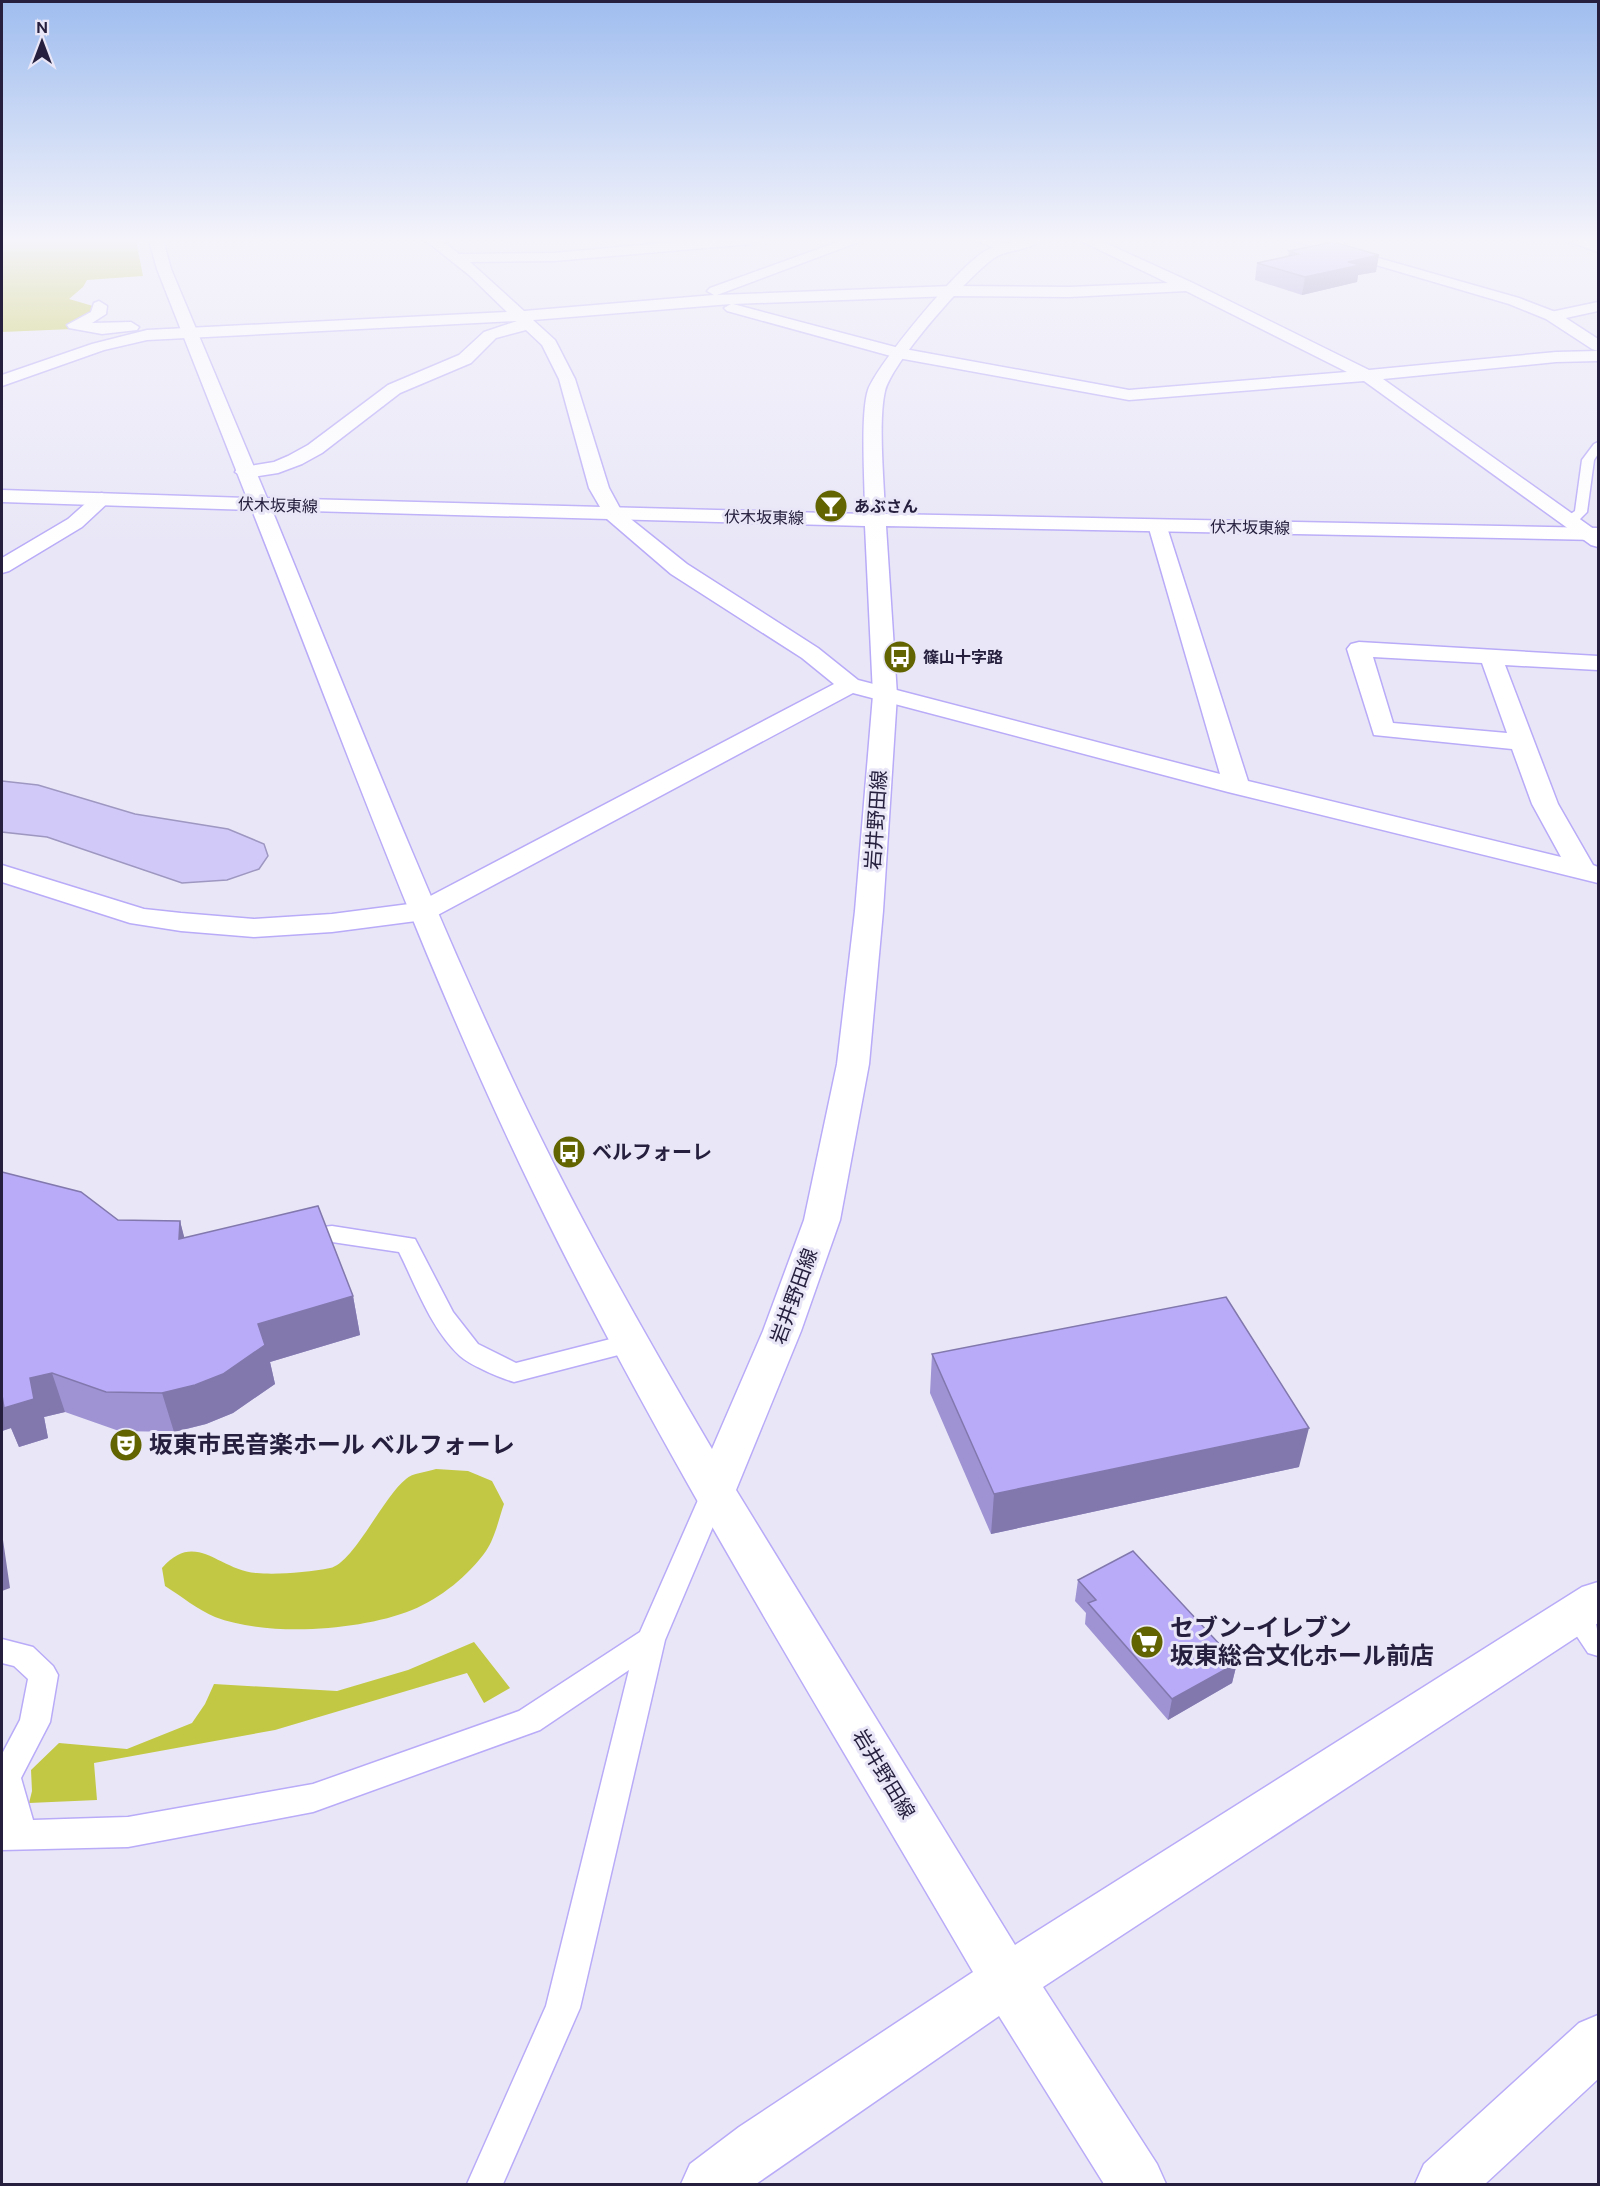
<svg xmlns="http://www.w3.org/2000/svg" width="1600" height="2186" viewBox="0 0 1600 2186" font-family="'DM Sans','Noto Sans JP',sans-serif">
  <rect width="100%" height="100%" fill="#e9e7f7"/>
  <path fill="#c2c844" d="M 2,240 L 136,240 L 143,276 L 87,280 L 83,287 L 69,299 L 93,306 L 94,313 L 72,329 L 2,332 Z
    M 436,1469 L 468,1471 L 492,1481 L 504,1504 C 499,1518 495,1538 486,1551 C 468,1576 441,1598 412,1610 C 360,1631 268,1637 215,1617 C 198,1610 181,1596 165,1586 L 162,1568 C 196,1529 219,1571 257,1573 C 276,1575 310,1572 330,1568 C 353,1564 383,1497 406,1479 C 412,1473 427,1472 436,1469 Z
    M 474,1642 L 510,1688 L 484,1703 L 467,1673 L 275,1730 L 94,1763 L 97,1800 L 29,1803 L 32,1791 L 31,1770 L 59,1743 L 127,1749 L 192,1723 L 205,1704 L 214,1684 L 337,1691 L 408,1670 Z"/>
  <path fill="#d1caf9" stroke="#9e97c1" stroke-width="1.5" d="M 2,781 L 38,785 L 135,814 L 228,829 L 264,844 L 268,856 L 259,869 L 227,880 L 182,883 L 47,837 L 2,832 Z"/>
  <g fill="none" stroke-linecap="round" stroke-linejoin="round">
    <g stroke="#b9abf8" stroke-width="3">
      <path id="lane" d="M 1598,442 L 1598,454 L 1594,460 L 1587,512 L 1576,523 L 1566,523 L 1566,517 L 1575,511 L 1582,460 L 1594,444 Z
        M 332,1226 L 415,1239 L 453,1312 L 478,1344 L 516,1363 L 630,1334 L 639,1337 L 642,1343 L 639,1349 L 630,1352 L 514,1382 C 500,1378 470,1365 460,1356 C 431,1329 416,1286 399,1252 L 332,1242 L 301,1244 L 293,1242 L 289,1236 L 293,1230 Z
        M 715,1481 L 724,1484 L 728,1491 L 665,1640 L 580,2008 L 503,2184 L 467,2184 L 546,2006 L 629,1670 L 540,1730 L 313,1812 L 128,1847 L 2,1850 L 2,1754 L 20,1720 L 28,1679 L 14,1666 L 2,1663 L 2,1639 L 33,1647 L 53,1666 L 58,1675 L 50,1722 L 21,1778 L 33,1820 L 128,1817 L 313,1784 L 519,1711 L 640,1632 L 702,1491 L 706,1484 Z
        M 1576,1602 C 1600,1611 1598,1633 1598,1656 L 1588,1653 L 1562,1614 L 1566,1606 Z"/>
    </g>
    <g stroke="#b9abf8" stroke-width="3">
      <path id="street" d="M 425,240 L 441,240 L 459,254 L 554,253 L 697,240 L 758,240 L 751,244 L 554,261 L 470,262 L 524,311 L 714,295 L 707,291 L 710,288 L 843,240 L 864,240 L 717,295 L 952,286 L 1069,287 L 1168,283 L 1079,240 L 1099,240 L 1193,283 L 1369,370 L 1556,352 L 1598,351 L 1598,361 L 1556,362 L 1383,379 L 1598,532 L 1598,547 L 1591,545 L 1364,381 L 1129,400 L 898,358 L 727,311 L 724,308 L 731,304 L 533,320 L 555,340 L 575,379 L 609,488 L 622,512 L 687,564 L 818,648 L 858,680 L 1220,774 L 1148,525 L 1151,521 L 1165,521 L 1248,781 L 1561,857 L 1532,804 L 1512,749 L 1374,735 L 1347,649 L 1351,644 L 1359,642 L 1598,656 L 1598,670 L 1505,665 L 1558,804 L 1593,865 L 1598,867 L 1598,883 L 1228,792 L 853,693 L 434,917 L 424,920 L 332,932 L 254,937 L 181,931 L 130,923 L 2,882 L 2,865 L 144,909 L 181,913 L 254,919 L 332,914 L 417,903 L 834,684 L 802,658 L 671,574 L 607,519 L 589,488 L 559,379 L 542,345 L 526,330 L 496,338 L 471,363 L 400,393 L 322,453 L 302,464 L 278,473 L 245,478 L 235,472 L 238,468 L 274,462 L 288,456 L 308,445 L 388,385 L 459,355 L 484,332 L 517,321 L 147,340 L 104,350 L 2,386 L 2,375 L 92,344 L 147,330 L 507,312 L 469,275 ZM 1186,291 L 1347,372 L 1129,390 L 899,348 L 733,304 L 952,296 L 1069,297 ZM 1373,657 L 1482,663 L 1507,733 L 1393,723 Z
        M 973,240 L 997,240 L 1011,247 L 1004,251 Z
        M 1564,240 L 1587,240 L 1598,244 L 1598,252 Z
        M 99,301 L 107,306 L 106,314 L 92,323 L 131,322 L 139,327 L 137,330 L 102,334 L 69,328 L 67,325 L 91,312 L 94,303 Z
        M 1598,302 L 1598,311 L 1552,321 L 1544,316 L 1546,313 Z
        M 102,493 L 112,499 L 82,527 L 9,571 L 2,573 L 2,558 L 68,519 L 95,495 Z
        M 1598,2015 L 1598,2079 L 1485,2184 L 1415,2184 L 1424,2164 L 1579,2023 Z"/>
    </g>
    <g stroke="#b9abf8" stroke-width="3">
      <path id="secondary" d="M 149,240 L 163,240 L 171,269 L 267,498 L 865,514 C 865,484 860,415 868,390 C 878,363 962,262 987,250 C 1003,242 1022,240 1041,240 C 1029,251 1007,249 994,258 C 968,276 893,361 885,391 C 878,421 884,481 885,514 L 1598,528 L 1598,540 L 886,526 L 897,695 L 883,911 L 869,1064 L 840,1220 L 801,1331 L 736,1490 L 1015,1945 L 1582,1587 L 1598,1582 L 1598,1623 L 1043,1987 L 1157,2164 L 1166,2184 L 1104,2184 L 999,2016 L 756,2184 L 681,2184 L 690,2164 L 739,2127 L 973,1972 C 833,1731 685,1493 559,1244 C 439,1007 349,756 252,510 L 2,502 L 2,490 L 247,498 L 157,269 ZM 272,510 L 865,526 L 873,695 L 855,911 L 837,1064 L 804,1220 L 763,1331 L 712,1449 C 638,1323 566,1196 505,1063 C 421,882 348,695 272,510 Z"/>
    </g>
    <g stroke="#b9abf8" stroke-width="3">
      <path id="highway" d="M 1291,240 L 1315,240 L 1519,298 L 1558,313 L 1598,339 L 1598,351 L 1592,349 L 1546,319 L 1509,304 Z"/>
    </g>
    <use href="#lane" fill="#fff" fill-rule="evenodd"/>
    <use href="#street" fill="#fff" fill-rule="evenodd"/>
    <use href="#secondary" fill="#fff" fill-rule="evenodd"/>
    <use href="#highway" fill="#fff" fill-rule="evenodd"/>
  </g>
  <path fill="#9f93d4" d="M 1289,251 L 1376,272 L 1358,275 L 1357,282 L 1302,295 L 1255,280 L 1257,263 L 1288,256 Z
    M 2,1172 L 118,1220 L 180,1221 L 184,1238 L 353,1296 L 360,1335 L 270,1362 L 275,1384 L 233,1413 L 206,1424 L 174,1432 L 119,1431 L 65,1412 L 44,1417 L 48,1438 L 19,1447 L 11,1428 L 2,1431 Z
    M 932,1354 L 1299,1467 L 991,1534 L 930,1393 Z
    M 1078,1580 L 1237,1663 L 1232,1683 L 1168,1720 L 1085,1624 L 1086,1613 L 1075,1601 Z"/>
  <path fill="#8278ad" d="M 1379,255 L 1376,272 L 1358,275 L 1357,282 L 1302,295 L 1305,277 L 1348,262 Z
    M 180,1221 L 190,1259 L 179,1239 Z
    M 353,1296 L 360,1335 L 270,1362 L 275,1384 L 233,1413 L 206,1424 L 174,1432 L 162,1393 L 258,1324 Z
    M 52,1373 L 65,1412 L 44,1417 L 48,1438 L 19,1447 L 11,1428 L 2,1431 L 2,1391 L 30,1378 Z
    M 1309,1428 L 1299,1467 L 991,1534 L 994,1494 Z
    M 2,1533 L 10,1588 L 2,1591 Z
    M 1237,1663 L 1232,1683 L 1168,1720 L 1172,1699 Z"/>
  <path fill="#b9abf7" stroke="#8278ad" stroke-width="1.5" d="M 1333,242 L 1379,255 L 1348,262 L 1360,265 L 1305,277 L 1257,263 L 1298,254 L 1289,251 Z
    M 2,1172 L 81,1192 L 118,1220 L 180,1221 L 179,1239 L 318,1206 L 353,1296 L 258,1324 L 265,1345 L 223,1374 L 195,1385 L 162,1393 L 106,1392 L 52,1373 L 30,1378 L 34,1399 L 4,1408 L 2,1395 Z
    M 1226,1297 L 1309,1428 L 994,1494 L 932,1354 Z
    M 1133,1551 L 1237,1663 L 1172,1699 L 1088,1603 L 1096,1600 L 1078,1580 Z"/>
  <linearGradient id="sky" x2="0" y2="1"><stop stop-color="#9fbdef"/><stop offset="0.44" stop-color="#f5f4fb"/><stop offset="1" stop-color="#f5f4fb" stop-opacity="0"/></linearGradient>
  <rect width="1600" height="546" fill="url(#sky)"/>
  <defs>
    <g id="bar-disc" transform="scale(1.725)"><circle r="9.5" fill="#616400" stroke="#e9e7f7"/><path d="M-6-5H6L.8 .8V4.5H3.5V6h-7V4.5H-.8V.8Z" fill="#fff"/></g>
    <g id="bus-disc" transform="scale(1.725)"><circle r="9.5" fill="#616400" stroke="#e9e7f7"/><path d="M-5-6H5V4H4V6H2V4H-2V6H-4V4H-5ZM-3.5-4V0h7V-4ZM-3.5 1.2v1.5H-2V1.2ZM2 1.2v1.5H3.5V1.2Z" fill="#fff"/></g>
    <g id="theatre-disc" transform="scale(1.725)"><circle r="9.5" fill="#616400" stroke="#e9e7f7"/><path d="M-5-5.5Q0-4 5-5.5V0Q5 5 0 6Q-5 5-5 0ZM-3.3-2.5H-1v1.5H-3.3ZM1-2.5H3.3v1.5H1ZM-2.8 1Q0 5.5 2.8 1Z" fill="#fff"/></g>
    <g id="supermarket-disc" transform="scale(1.725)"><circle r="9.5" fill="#616400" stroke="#e9e7f7"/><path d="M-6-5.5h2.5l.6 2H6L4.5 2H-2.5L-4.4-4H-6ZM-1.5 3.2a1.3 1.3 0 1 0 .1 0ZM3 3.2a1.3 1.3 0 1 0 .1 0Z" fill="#fff"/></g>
  </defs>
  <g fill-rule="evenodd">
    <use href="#bar-disc" x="831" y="506"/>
    <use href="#bus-disc" x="900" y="657"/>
    <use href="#bus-disc" x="569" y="1152"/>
    <use href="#theatre-disc" x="126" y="1445"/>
    <use href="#supermarket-disc" x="1147" y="1642"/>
  </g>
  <g text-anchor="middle" stroke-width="6" stroke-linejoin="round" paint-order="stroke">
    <g font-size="16" fill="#26203e" stroke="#e9e7f7">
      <text transform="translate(278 505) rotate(2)" y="6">伏木坂東線</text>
      <text transform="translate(764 517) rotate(1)" y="6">伏木坂東線</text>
      <text transform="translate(1250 527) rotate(1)" y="6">伏木坂東線</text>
    </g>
    <g font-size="16" font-weight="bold" fill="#26203e" stroke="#e9e7f7" text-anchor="start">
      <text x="854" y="512">あぶさん</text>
      <text x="923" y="663">篠山十字路</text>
    </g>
    <g font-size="20" fill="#26203e" stroke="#e9e7f7">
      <text transform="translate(876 820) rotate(-86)" y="7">岩井野田線</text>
      <text transform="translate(794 1296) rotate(-70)" y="7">岩井野田線</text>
      <text transform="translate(884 1774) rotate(59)" y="7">岩井野田線</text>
    </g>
    <g font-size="20" font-weight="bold" fill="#26203e" stroke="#e9e7f7" text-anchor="start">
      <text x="592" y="1159">ベルフォーレ</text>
    </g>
    <g font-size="24" font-weight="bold" fill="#26203e" stroke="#e9e7f7" text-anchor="start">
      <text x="149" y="1453">坂東市民音楽ホール ベルフォーレ</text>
      <text x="1170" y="1636">セブン-イレブン<tspan x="1170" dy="28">坂東総合文化ホール前店</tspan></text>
    </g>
  </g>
  <rect width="1600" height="2186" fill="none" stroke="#26203e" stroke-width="6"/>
  <g transform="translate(42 42)" stroke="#e9e7f7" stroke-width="4.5" paint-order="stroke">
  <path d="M0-4.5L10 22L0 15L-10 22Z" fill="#26203e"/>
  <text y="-9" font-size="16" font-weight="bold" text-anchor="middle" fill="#26203e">N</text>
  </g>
</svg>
